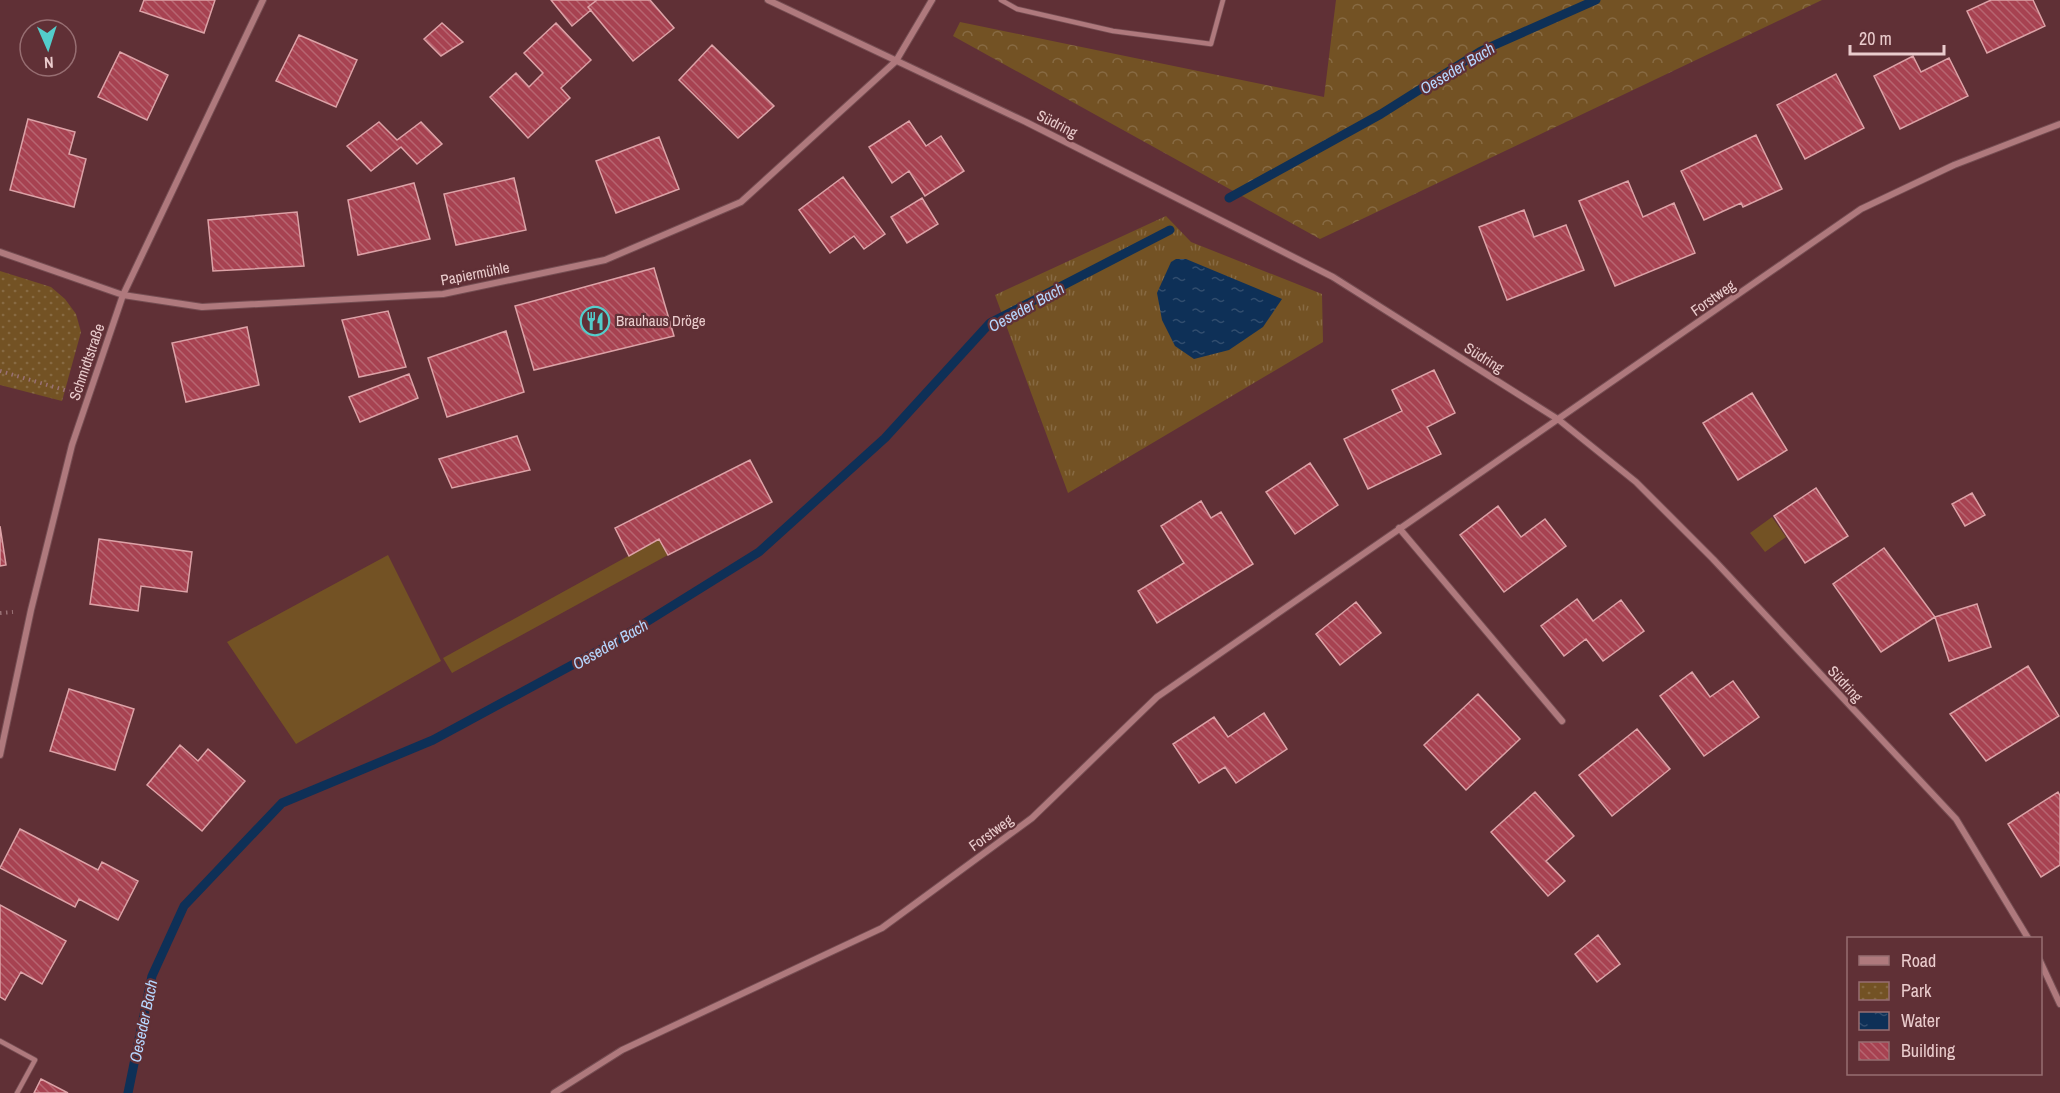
<svg xmlns="http://www.w3.org/2000/svg" width="2060" height="1093" viewBox="0 0 2060 1093" font-family="'Archivo Narrow',sans-serif">
  <defs>
    <pattern id="grass-tufts" width="24" height="20" patternUnits="userSpaceOnUse" patternTransform="scale(1.5)"><rect width="24" height="20" fill="#735224"/><path d="M3 7l-1-3M5 7V3M7 7l1-3M15 17l-1-3M17 17v-4M19 17l1-3" fill="none" stroke="#876a43"/></pattern>
    <pattern id="forest-crowns" width="20" height="18" patternUnits="userSpaceOnUse" patternTransform="scale(1.5)"><rect width="20" height="18" fill="#735224"/><path d="M2 6a3 3 0 1 1 6 0M12 15a3 3 0 1 1 6 0" fill="none" stroke="#876a43"/></pattern>
    <pattern id="park-dots" width="8" height="8" patternUnits="userSpaceOnUse" patternTransform="scale(1.5)"><rect width="8" height="8" fill="#735224"/><path d="M2 2h.1M6 6h.1" fill="none" stroke="#876a43" stroke-width="1.8" stroke-linecap="round"/></pattern>
    <pattern id="water-ripples" width="26" height="14" patternUnits="userSpaceOnUse" patternTransform="scale(1.5)"><rect width="26" height="14" fill="#0e3057"/><path d="M2 4q2-2 4 0t4 0M15 11q2-2 4 0t4 0" fill="none" stroke="#314d6e"/></pattern>
    <pattern id="building-back-hatch" width="6" height="6" patternUnits="userSpaceOnUse" patternTransform="scale(1.5)"><rect width="6" height="6" fill="#a74251"/><path d="M-1 5l2 2M0 0l6 6M5-1l2 2" fill="none" stroke="#b76571"/></pattern>
  </defs>
  <rect width="100%" height="100%" fill="#603036"/>
  <path fill="url(#grass-tufts)" d="M 1166,216 L 1191,242 L 1322,294 L 1323,342 L 1068,493 L 995,295 Z"/>
  <path fill="url(#forest-crowns)" d="M 1336,0 L 1822,0 L 1320,239 L 953,36 L 960,22 L 1324,97 Z"/>
  <path fill="url(#park-dots)" d="M 0,271 L 51,287 L 65,299 L 76,314 L 81,332 L 62,401 L 0,385 Z"/>
  <path fill="#735224" d="M 1772,517 L 1786,537 L 1765,552 L 1750,533 Z
    M 659,539 L 668,555 L 452,673 L 443,658 Z
    M 388,555 L 441,661 L 296,744 L 227,642 Z"/>
  <path fill="url(#water-ripples)" d="M 1176,259 L 1186,259 L 1282,299 L 1263,327 L 1229,350 L 1194,359 L 1175,346 L 1162,320 L 1157,293 L 1171,262 Z"/>
  <g fill="none" stroke-linecap="round" stroke-linejoin="round">
    <path stroke="#0e3057" stroke-width="9" d="M 1229,198 L 1381,114 L 1481,51 L 1596,0
      M 128,1093 L 152,976 L 184,906 L 282,803 L 433,740 L 611,644 L 759,552 L 885,438 L 990,323 L 1170,230"/>
  </g>
  <path fill="url(#building-back-hatch)" stroke="#dca2a7" stroke-width="1.5" d="M 144,0 L 215,0 L 204,33 L 140,11 Z
    M 551,0 L 597,0 L 588,7 L 591,10 L 572,26 Z
    M 597,0 L 650,0 L 674,28 L 633,61 L 588,7 Z
    M 1991,0 L 2033,0 L 2045,26 L 1987,53 L 1967,11 Z
    M 442,23 L 463,42 L 441,56 L 424,39 Z
    M 556,23 L 591,60 L 561,88 L 570,98 L 528,138 L 490,97 L 516,73 L 529,87 L 543,73 L 524,53 Z
    M 299,35 L 357,60 L 336,107 L 276,81 Z
    M 712,45 L 774,106 L 738,138 L 679,80 Z
    M 120,52 L 168,75 L 147,120 L 98,97 Z
    M 1913,56 L 1921,72 L 1949,58 L 1968,96 L 1900,129 L 1874,76 Z
    M 1836,74 L 1864,128 L 1805,159 L 1777,105 Z
    M 28,119 L 75,132 L 69,154 L 86,159 L 74,207 L 10,190 Z
    M 909,121 L 926,146 L 941,136 L 964,171 L 925,196 L 909,171 L 892,183 L 869,147 Z
    M 379,122 L 397,140 L 421,122 L 442,144 L 417,164 L 401,147 L 371,171 L 347,146 Z
    M 1756,135 L 1782,189 L 1743,207 L 1741,203 L 1704,220 L 1681,171 Z
    M 659,137 L 679,189 L 616,213 L 596,161 Z
    M 843,177 L 885,234 L 864,249 L 854,236 L 830,253 L 799,210 Z
    M 514,178 L 526,230 L 456,245 L 444,194 Z
    M 1628,181 L 1643,217 L 1674,203 L 1695,253 L 1615,286 L 1579,201 Z
    M 414,183 L 430,239 L 358,255 L 348,200 Z
    M 922,198 L 938,224 L 907,243 L 891,217 Z
    M 1524,210 L 1534,237 L 1566,225 L 1584,270 L 1507,300 L 1479,227 Z
    M 297,212 L 304,266 L 213,271 L 208,220 Z
    M 654,268 L 674,336 L 534,370 L 515,306 Z
    M 388,311 L 406,367 L 359,377 L 342,320 Z
    M 247,327 L 259,385 L 186,402 L 172,343 Z
    M 506,331 L 524,392 L 447,417 L 428,358 Z
    M 1434,370 L 1455,413 L 1427,427 L 1441,454 L 1368,489 L 1344,439 L 1402,411 L 1392,390 Z
    M 409,374 L 418,398 L 360,422 L 349,397 Z
    M 1752,393 L 1787,450 L 1738,480 L 1703,423 Z
    M 517,436 L 530,470 L 452,488 L 439,459 Z
    M 750,460 L 772,502 L 668,555 L 659,539 L 629,556 L 615,528 Z
    M 1310,463 L 1338,505 L 1295,534 L 1266,492 Z
    M 1816,488 L 1848,536 L 1805,563 L 1774,516 Z
    M 1972,493 L 1985,515 L 1965,526 L 1952,504 Z
    M 1201,501 L 1211,518 L 1221,512 L 1253,564 L 1157,623 L 1138,591 L 1184,563 L 1161,526 Z
    M 1498,506 L 1521,537 L 1545,519 L 1566,546 L 1504,592 L 1460,535 Z
    M 0,526 L 6,565 L 0,566 Z
    M 99,539 L 192,552 L 187,592 L 141,586 L 138,611 L 90,604 Z
    M 1884,548 L 1935,617 L 1881,652 L 1833,584 Z
    M 1577,599 L 1593,621 L 1621,600 L 1644,631 L 1603,661 L 1586,639 L 1564,656 L 1541,626 Z
    M 1356,602 L 1381,633 L 1340,665 L 1316,634 Z
    M 1977,604 L 1991,647 L 1949,661 L 1935,617 Z
    M 2028,666 L 2059,716 L 1986,761 L 1950,714 Z
    M 1692,672 L 1710,697 L 1733,681 L 1759,717 L 1704,756 L 1660,696 Z
    M 69,689 L 134,709 L 115,770 L 50,751 Z
    M 1478,694 L 1520,739 L 1466,790 L 1424,745 Z
    M 1264,713 L 1287,749 L 1236,783 L 1225,767 L 1199,783 L 1173,744 L 1214,717 L 1228,737 Z
    M 1637,729 L 1670,769 L 1612,816 L 1579,775 Z
    M 180,745 L 198,761 L 208,749 L 245,781 L 202,831 L 147,785 Z
    M 1535,792 L 1574,836 L 1546,861 L 1565,881 L 1548,896 L 1491,832 Z
    M 2058,792 L 2060,796 L 2060,865 L 2041,877 L 2008,824 Z
    M 20,829 L 98,870 L 102,862 L 138,881 L 118,920 L 79,899 L 75,907 L 0,868 Z
    M 0,905 L 66,941 L 42,984 L 21,972 L 5,1000 L 0,997 Z
    M 1598,935 L 1620,964 L 1597,982 L 1575,954 Z
    M 41,1079 L 68,1093 L 34,1093 Z"/>
  <g fill="none" stroke-linecap="round" stroke-linejoin="round">
    <g stroke="#754d52" stroke-width="6">
      <path id="lane" d="M 1001,0 L 1017,9 L 1113,31 L 1211,44 L 1223,0
        M 0,1041 L 35,1060 L 17,1093"/>
    </g>
    <g stroke="#754d52" stroke-width="8">
      <path id="street" d="M 768,0 L 1026,122 L 1333,277 L 1559,420 L 1636,482 L 1713,559 L 1956,819 L 2028,938
        M 0,252 L 123,295 L 202,307 L 443,294 L 605,260 L 741,202 L 896,61 L 932,0
        M 1399,528 L 1562,721
        M 0,755 L 31,610 L 72,445 L 123,295 L 263,0
        M 2040,961 L 2060,1004
        M 554,1093 L 622,1050 L 882,928 L 1032,818 L 1157,697 L 1861,209 L 1954,165 L 2060,124"/>
    </g>
    <path stroke="#997175" stroke-width="4" stroke-dasharray="1.5 4.5" stroke-linecap="butt" d="M 0,371 L 71,392
      M 0,613 L 13,612"/>
    <use href="#lane" stroke="#af797d" stroke-width="4.5"/>
    <use href="#street" stroke="#af797d" stroke-width="6"/>
  </g>
  <defs>
    <g id="restaurant-ring" transform="scale(1.5)"><circle r="9.5" fill="#603036" stroke="#53cdcb" stroke-width="1.5"/><path d="M-5-6h1v4h1v-4h1v4h1v-4h1v5L-1.5 .5V6h-2V.5L-5-1ZM5-6V6H3V1.5H1.5Q1.5-4 5-6Z" fill="#53cdcb"/></g>
  </defs>
  <g fill-rule="evenodd">
    <use href="#restaurant-ring" x="595" y="321"/>
  </g>
  <g text-anchor="middle" stroke-width="4.5" stroke-linejoin="round" paint-order="stroke">
    <g font-size="15" fill="#eacccd" stroke="#603036">
      <text transform="translate(1057 124) rotate(27)" y="5">Südring</text>
      <text transform="translate(475 274) rotate(-11)" y="5">Papiermühle</text>
      <text transform="translate(1713 298) rotate(-35)" y="5">Forstweg</text>
      <text transform="translate(1484 358) rotate(32)" y="5">Südring</text>
      <text transform="translate(87 362) rotate(-71)" y="5">Schmidtstraße</text>
      <text transform="translate(1845 684) rotate(47)" y="5">Südring</text>
      <text transform="translate(991 833) rotate(-36)" y="5">Forstweg</text>
    </g>
    <g font-size="15" fill="#eacccd" stroke="#603036" text-anchor="start">
      <text x="616" y="326">Brauhaus Dröge</text>
    </g>
    <g font-size="16" font-style="italic" fill="#b6d6fe" stroke="#603036">
      <text transform="translate(1457 68) rotate(-31)" y="6">Oeseder Bach</text>
      <text transform="translate(1026 307) rotate(-29)" y="6">Oeseder Bach</text>
      <text transform="translate(610 644) rotate(-30)" y="6">Oeseder Bach</text>
      <text transform="translate(143 1021) rotate(-78)" y="6">Oeseder Bach</text>
    </g>
  </g>
  <rect x="1847" y="937" width="195" height="138" fill="#603036" stroke="#976e72" stroke-width="1.5"/>
  <rect x="1859" y="956" width="30" height="9" fill="#af797d" stroke="#976e72" stroke-width="1.5"/>
  <text x="1901" y="967" font-size="18" fill="#eacccd">Road</text>
  <rect x="1859" y="982" width="30" height="18" fill="url(#park-dots)" stroke="#976e72" stroke-width="1.5"/>
  <text x="1901" y="997" font-size="18" fill="#eacccd">Park</text>
  <rect x="1859" y="1012" width="30" height="18" fill="url(#water-ripples)" stroke="#976e72" stroke-width="1.5"/>
  <text x="1901" y="1027" font-size="18" fill="#eacccd">Water</text>
  <rect x="1859" y="1042" width="30" height="18" fill="url(#building-back-hatch)" stroke="#976e72" stroke-width="1.5"/>
  <text x="1901" y="1057" font-size="18" fill="#eacccd">Building</text>
  <g transform="translate(48 48) rotate(177)"><circle r="28" fill="#603036" stroke="#976e72" stroke-width="1.5"/>
  <path d="M0-4.5L10 22L0 15L-10 22Z" fill="#53cdcb"/>
  <text y="-9" font-size="16" font-weight="bold" text-anchor="middle" fill="#eacccd">N</text>
  </g>
  <path d="M1850 45v9h94v-9" fill="none" stroke="#eacccd" stroke-width="3"/>
  <text x="1859" y="45" font-size="18" fill="#eacccd" stroke="#603036" stroke-width="4.5" paint-order="stroke">20 m</text>
</svg>
